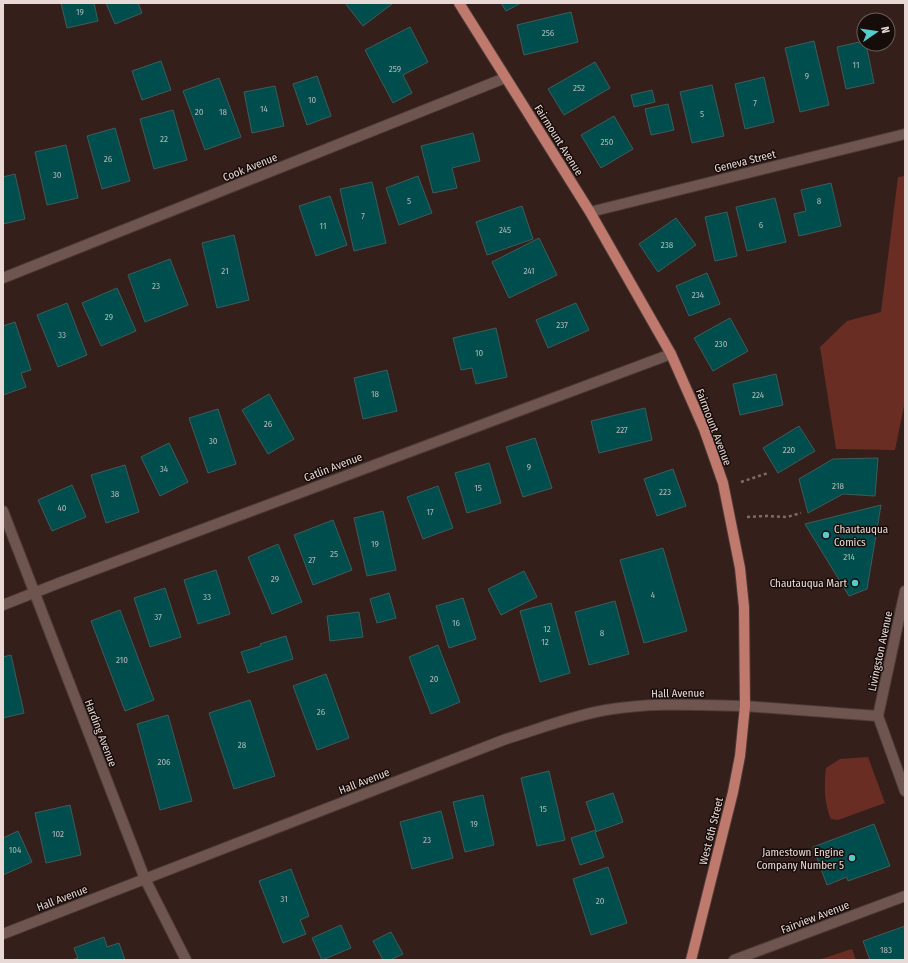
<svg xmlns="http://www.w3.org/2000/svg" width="908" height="963" viewBox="0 0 908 963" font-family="'Fira Sans Condensed',sans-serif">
  <rect width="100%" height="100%" fill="#351f1b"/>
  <path fill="#692d24" d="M 905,176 L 905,401 L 895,450 L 836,449 L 820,347 L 847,321 L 881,312 L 898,177 Z
    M 868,757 L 885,803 L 838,820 L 831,819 C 824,803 824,785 826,768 L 840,759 Z
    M 852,949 L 856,960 L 818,960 Z"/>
  <path fill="#004d4d" stroke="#3e5c5b" d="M 61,3 L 94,3 L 98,21 L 67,28 Z
    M 106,3 L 138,3 L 142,13 L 115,24 Z
    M 345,3 L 391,3 L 392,4 L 363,26 Z
    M 501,3 L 521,3 L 506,11 Z
    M 571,12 L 578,42 L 524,55 L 517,25 Z
    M 410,27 L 428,62 L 403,75 L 412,93 L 393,103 L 365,50 Z
    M 814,41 L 829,105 L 800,112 L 785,48 Z
    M 864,41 L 864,44 L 866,44 L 874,83 L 846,89 L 837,47 Z
    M 161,61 L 171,90 L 142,100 L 132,71 Z
    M 595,62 L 610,88 L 564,115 L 548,89 Z
    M 317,76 L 331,116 L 307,125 L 293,84 Z
    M 764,77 L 774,122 L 745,129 L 735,84 Z
    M 219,78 L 241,137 L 205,150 L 183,91 Z
    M 712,85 L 724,136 L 692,143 L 680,92 Z
    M 275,86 L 284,126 L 252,133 L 244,92 Z
    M 652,90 L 655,102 L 634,107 L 631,95 Z
    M 668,104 L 674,130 L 651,135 L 645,109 Z
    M 173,110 L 187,160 L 154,169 L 140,119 Z
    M 614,116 L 633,149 L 601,168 L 581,135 Z
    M 115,128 L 130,181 L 102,189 L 87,136 Z
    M 473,133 L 480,161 L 452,168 L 457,188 L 433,193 L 421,146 Z
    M 66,145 L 78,198 L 47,205 L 35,152 Z
    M 15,174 L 25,219 L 3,224 L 3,177 Z
    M 418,176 L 432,213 L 399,225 L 386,188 Z
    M 372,182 L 386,243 L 354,251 L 340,189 Z
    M 831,183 L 841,226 L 799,236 L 794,214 L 806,211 L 801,190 Z
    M 330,196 L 347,245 L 316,256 L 299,206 Z
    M 775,198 L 786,242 L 747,251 L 736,207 Z
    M 522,206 L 533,239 L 487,255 L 476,222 Z
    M 727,212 L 737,256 L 715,261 L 705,217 Z
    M 676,218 L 696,245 L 658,272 L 639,244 Z
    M 234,235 L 249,300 L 217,308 L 202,243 Z
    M 539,238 L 557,275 L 509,298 L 492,262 Z
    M 170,259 L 188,305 L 145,322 L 128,275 Z
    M 707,273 L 720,304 L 689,316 L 676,286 Z
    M 117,288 L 136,331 L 101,346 L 82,303 Z
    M 67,303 L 87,355 L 58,367 L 37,315 Z
    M 576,303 L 589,330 L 548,348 L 536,320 Z
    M 730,318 L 748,351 L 713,371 L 694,338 Z
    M 15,322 L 31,370 L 21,373 L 26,387 L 3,395 L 3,326 Z
    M 496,328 L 507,377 L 476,384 L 472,368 L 461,370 L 453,338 Z
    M 387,370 L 397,411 L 363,419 L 354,378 Z
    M 776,374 L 783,405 L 740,415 L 733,384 Z
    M 269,394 L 294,439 L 268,454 L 242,410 Z
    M 645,408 L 652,440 L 599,453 L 591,421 Z
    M 218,409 L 236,464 L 208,473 L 189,418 Z
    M 799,426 L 815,451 L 778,473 L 763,448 Z
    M 535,438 L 552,488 L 523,497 L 506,447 Z
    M 169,443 L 188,482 L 160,496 L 141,457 Z
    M 878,458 L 875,496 L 843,494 L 808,513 L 799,479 L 833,459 Z
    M 489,463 L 501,503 L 467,513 L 455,473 Z
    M 125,465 L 139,512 L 106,523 L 91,475 Z
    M 673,469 L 686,506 L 657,516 L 644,479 Z
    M 72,485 L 86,517 L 52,531 L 38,500 Z
    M 438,486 L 453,528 L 423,539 L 407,497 Z
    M 881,505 L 867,589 L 849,596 L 805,524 Z
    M 383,511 L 396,570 L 367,576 L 354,518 Z
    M 333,520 L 352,570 L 313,585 L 294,535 Z
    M 278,544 L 302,602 L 272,614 L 248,557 Z
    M 663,548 L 687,631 L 644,643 L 620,560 Z
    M 216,570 L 230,614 L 198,624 L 184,580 Z
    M 524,571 L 537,597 L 501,615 L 488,589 Z
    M 165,588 L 181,637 L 150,647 L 134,598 Z
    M 389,593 L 396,618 L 377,623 L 370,599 Z
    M 463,598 L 476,639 L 449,648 L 436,606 Z
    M 615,601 L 629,654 L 589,665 L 575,612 Z
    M 551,603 L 570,673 L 540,682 L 520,611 Z
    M 120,610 L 154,700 L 125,711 L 91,621 Z
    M 359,612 L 363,637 L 330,641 L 327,616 Z
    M 286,636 L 293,659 L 248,673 L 241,652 L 261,646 L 260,644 Z
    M 438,645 L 460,702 L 431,714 L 409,657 Z
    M 11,655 L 24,713 L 3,718 L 3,657 Z
    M 326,674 L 349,738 L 317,750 L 293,686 Z
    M 250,700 L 275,776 L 234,789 L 209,713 Z
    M 168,715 L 192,801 L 160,810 L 137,724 Z
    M 549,771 L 565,840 L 537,846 L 521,778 Z
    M 613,793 L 623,822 L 595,832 L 604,857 L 580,865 L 571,838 L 596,830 L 586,802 Z
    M 483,795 L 494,845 L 465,852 L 453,802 Z
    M 70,805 L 81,855 L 46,863 L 35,813 Z
    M 441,811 L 453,858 L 412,869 L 400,822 Z
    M 874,824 L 890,866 L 848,881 L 847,877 L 827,885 L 813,847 Z
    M 18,831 L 32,862 L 3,875 L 3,838 Z
    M 608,867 L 627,923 L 591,935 L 573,879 Z
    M 291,869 L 309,916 L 300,920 L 306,934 L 283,943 L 259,881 Z
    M 341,925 L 351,948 L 322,960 L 312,938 Z
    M 905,926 L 905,960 L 870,960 L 863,941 Z
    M 391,932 L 403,954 L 390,960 L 383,960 L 373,941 Z
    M 104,937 L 107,947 L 119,943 L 125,960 L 72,960 L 78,958 L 74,948 Z"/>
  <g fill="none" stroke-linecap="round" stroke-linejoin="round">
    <g stroke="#4d3b38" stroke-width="12">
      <path id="street" d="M 590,212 L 905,134
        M 3,278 L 505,78
        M 3,605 L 59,583 L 671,354
        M 878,716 L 905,791
        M 3,934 L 506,739 C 539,729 571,716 606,710 C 652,702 699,705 745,706
        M 734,960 L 905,896"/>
    </g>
    <g stroke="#4d3b38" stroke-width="12">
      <path id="secondary" d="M 3,511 L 145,879 L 186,960
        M 745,706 L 878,716 L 905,591"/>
    </g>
    <g stroke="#4d3b38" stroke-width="12">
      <path id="primary" d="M 459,3 L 590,212 L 671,354 L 704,429 L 723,483 L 740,568 L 744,607 L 745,706 L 740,756 L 733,792 L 691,960"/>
    </g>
    <path stroke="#7f6b68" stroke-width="2.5" stroke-dasharray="3 3" stroke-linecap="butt" d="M 741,482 L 768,473
      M 747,517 L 766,516 L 787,517 L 801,513"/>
    <use href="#street" stroke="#6e5550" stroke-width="10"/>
    <use href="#secondary" stroke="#6e5550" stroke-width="10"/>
    <use href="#primary" stroke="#c07a6d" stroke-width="10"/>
  </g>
  <g fill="#53cdcb" stroke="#160c0a" stroke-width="1.5">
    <circle cx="826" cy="535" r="4"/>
    <circle cx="855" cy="583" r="4"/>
    <circle cx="852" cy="858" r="4"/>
  </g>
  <g text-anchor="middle" stroke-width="3" stroke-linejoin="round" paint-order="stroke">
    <g font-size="9" fill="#afb6b4">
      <text x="80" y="15">19</text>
      <text x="548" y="36">256</text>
      <text x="856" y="68">11</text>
      <text x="395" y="72">259</text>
      <text x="807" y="79">9</text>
      <text x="579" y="91">252</text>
      <text x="312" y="103">10</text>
      <text x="755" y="106">7</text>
      <text x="264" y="112">14</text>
      <text x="199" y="115">20</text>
      <text x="223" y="115">18</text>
      <text x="702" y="117">5</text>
      <text x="164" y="142">22</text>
      <text x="607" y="145">250</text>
      <text x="108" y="162">26</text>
      <text x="57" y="178">30</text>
      <text x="409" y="204">5</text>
      <text x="819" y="204">8</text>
      <text x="363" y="219">7</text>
      <text x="761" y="228">6</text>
      <text x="323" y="229">11</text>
      <text x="505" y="233">245</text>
      <text x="667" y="248">238</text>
      <text x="225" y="274">21</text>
      <text x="529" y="274">241</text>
      <text x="156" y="289">23</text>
      <text x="698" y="298">234</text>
      <text x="109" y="320">29</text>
      <text x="562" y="328">237</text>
      <text x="62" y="338">33</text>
      <text x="721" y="347">230</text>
      <text x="479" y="356">10</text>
      <text x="375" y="397">18</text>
      <text x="758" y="398">224</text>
      <text x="268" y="427">26</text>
      <text x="622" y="433">227</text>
      <text x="213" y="444">30</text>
      <text x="789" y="453">220</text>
      <text x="529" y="470">9</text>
      <text x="164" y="472">34</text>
      <text x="838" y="489">218</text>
      <text x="478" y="491">15</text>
      <text x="665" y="495">223</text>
      <text x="115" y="497">38</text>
      <text x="62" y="511">40</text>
      <text x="430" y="515">17</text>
      <text x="375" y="547">19</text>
      <text x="334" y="557">25</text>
      <text x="849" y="560">214</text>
      <text x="312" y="563">27</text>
      <text x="275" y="582">29</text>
      <text x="653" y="598">4</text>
      <text x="207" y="600">33</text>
      <text x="158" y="620">37</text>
      <text x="456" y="626">16</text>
      <text x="547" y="632">12</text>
      <text x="602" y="636">8</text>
      <text x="545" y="645">12</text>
      <text x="122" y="663">210</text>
      <text x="434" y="682">20</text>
      <text x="321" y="715">26</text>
      <text x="242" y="748">28</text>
      <text x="164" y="765">206</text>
      <text x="543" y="812">15</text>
      <text x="474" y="827">19</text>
      <text x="58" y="837">102</text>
      <text x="427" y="843">23</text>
      <text x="15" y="853">104</text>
      <text x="284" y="902">31</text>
      <text x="600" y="904">20</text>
      <text x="886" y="953">183</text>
    </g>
    <g font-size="11" fill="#e9d9d6" stroke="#160c0a">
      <text transform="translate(559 140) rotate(58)" y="4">Fairmount Avenue</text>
      <text transform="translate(745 161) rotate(-14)" y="4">Geneva Street</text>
      <text transform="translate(250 167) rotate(-22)" y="4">Cook Avenue</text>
      <text transform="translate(714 427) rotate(69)" y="4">Fairmount Avenue</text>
      <text transform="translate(333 467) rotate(-21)" y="4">Catlin Avenue</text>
      <text transform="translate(880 651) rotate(-78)" y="4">Livingston Avenue</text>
      <text transform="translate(678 693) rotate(-1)" y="4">Hall Avenue</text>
      <text transform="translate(101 733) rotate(69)" y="4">Harding Avenue</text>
      <text transform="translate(364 781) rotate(-21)" y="4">Hall Avenue</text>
      <text transform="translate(711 831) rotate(-76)" y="4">West 6th Street</text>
      <text transform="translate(62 898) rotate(-21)" y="4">Hall Avenue</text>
      <text transform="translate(815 917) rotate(-21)" y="4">Fairview Avenue</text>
    </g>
    <g font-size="11" fill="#e9d9d6" stroke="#160c0a" text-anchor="end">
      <text x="834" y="533" text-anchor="start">Chautauqua<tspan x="834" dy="13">Comics</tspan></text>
      <text x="847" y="587">Chautauqua Mart</text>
      <text x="844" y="856">Jamestown Engine<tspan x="844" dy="13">Company Number 5</tspan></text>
    </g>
  </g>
  <rect width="908" height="963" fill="none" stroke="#e9d9d6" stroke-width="8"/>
  <g transform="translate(876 32) rotate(77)"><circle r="19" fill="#160c0a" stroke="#6a5e5c"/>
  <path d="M0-3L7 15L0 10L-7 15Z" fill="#53cdcb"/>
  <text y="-6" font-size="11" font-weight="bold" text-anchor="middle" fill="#e9d9d6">N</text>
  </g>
</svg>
